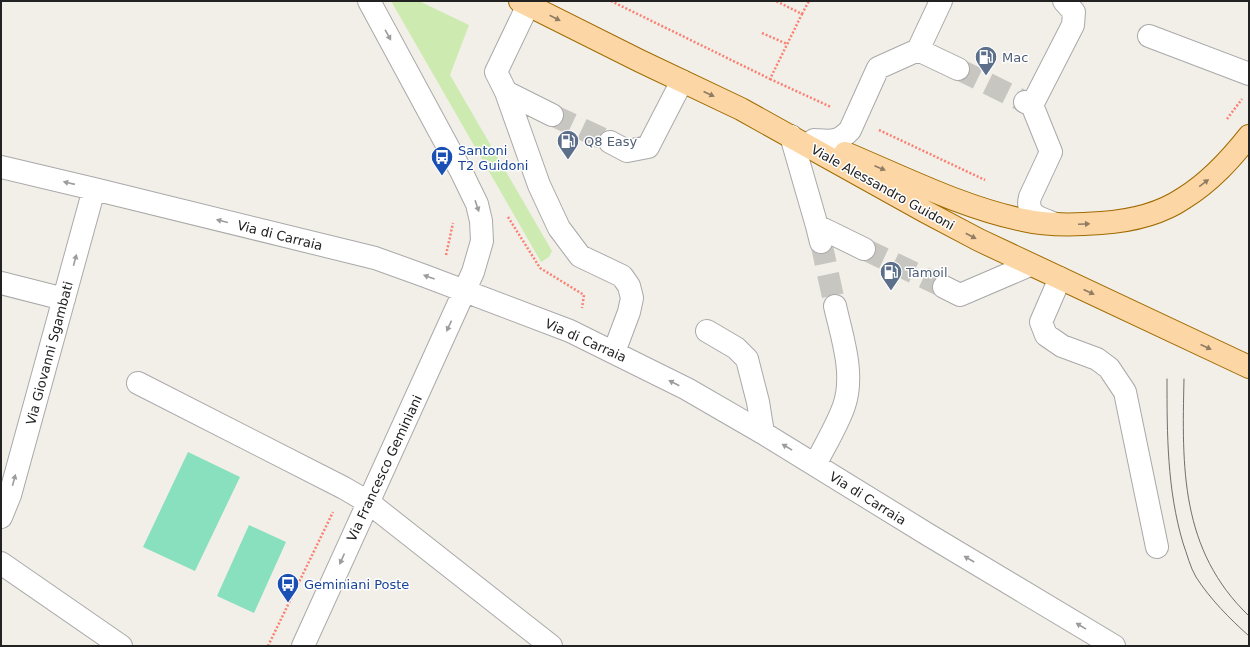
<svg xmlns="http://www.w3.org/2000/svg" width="1250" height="647" viewBox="0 0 1250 647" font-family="'DejaVu Sans',sans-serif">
  <rect width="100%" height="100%" fill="#f2efe9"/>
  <path fill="#cdebb0" d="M 391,1 L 419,1 L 469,25 L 450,75 L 552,251 L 549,257 L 541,262 Z"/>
  <path fill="#88e0be" d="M 188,452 L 240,477 L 195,571 L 143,547 Z
    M 249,525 L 286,542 L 254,613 L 217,596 Z"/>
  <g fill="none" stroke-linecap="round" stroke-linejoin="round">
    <path stroke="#c8c6c1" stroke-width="22" stroke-dasharray="22 11" stroke-linecap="butt" d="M 958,69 L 1025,102
      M 552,115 L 610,142
      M 821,242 L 835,306
      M 864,249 L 944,287"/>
    <g stroke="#a9a9a9" stroke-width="24">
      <path id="minor" d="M 528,5 L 496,72 L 506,92 L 552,115
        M 1149,36 L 1249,74
        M 918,50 L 941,1
        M 506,92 L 539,185 L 559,228 L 580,256 L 622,276 L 629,286 L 632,298 L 629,312 L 614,352
        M 1025,102 L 1032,105 L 1051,152 L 1030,197 C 1025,216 1042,219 1056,224
        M 1032,105 L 1073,25 L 1074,12 L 1064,1
        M 791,136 L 817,226 L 821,242
        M 814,140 C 831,141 838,143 850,130 L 878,68 L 918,50 L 958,69
        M 610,142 L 627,151 L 648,147 L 682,81
        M 1,167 L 94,189 L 375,258 L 425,276 L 570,331 L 687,389 L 763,433 L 927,534 L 1114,646
        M 817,226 L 864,249
        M 1060,278 L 1041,322 L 1046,335 L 1062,346 L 1097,359 L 1109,368 L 1125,392 L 1157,547
        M 1,283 L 64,299
        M 944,287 L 960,295 L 1030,265
        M 707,331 L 736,348 L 747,359 L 758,402 L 763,433
        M 138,383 L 344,488 L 368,502 L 551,646
        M 815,465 C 825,445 837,426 844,406 C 855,374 842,337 835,306
        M 1,517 L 10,495 L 94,189
        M 1,563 L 121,646
        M 303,646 L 473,272 L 482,241 L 481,221 L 477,204 L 461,171 L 369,1"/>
    </g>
    <g stroke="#a06b00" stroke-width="24">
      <path id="major" d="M 520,1 L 640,61 L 741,109 L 926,212 L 979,240 L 1249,367
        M 845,153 C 903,177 961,207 1023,220 C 1048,226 1076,225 1101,223 C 1131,221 1159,215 1184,198 C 1210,182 1230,160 1249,136"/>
    </g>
    <path stroke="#fa8072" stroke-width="2.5" stroke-dasharray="2 2" stroke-linecap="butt" d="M 611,1 L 770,79 L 802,14 L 776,1
      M 802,14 L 809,1
      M 762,33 L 787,44
      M 770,79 L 831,107
      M 1227,119 L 1242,99
      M 879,130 L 985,180
      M 508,217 L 540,268 L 584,295 L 582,308
      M 446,255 L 453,223
      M 268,646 L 333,512"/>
    <use href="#minor" stroke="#fff" stroke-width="22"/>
    <use href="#major" stroke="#fcd6a4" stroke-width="22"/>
    <path stroke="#707070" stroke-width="1" d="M 1167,379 C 1167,434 1167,489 1183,543 C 1187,554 1190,567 1196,577 C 1210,599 1230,619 1249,636
      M 1184,379 C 1182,467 1180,550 1249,616"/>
  </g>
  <defs><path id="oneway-solid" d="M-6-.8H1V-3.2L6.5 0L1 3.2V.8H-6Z"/></defs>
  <g fill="#8f7c63">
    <use href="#oneway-solid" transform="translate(555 18) rotate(27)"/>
    <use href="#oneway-solid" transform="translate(709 94) rotate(25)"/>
    <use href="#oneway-solid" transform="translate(880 168) rotate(23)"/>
    <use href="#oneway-solid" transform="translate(1204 183) rotate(-37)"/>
    <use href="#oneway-solid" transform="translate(1084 224) rotate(-2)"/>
    <use href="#oneway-solid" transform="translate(971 236) rotate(28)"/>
    <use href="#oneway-solid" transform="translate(1089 292) rotate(25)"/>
    <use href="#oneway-solid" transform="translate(1206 347) rotate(25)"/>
  </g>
  <g fill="#9c9c9c">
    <use href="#oneway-solid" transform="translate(388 35) rotate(61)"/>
    <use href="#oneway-solid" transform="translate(69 183) rotate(-167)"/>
    <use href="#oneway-solid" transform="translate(477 206) rotate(71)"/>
    <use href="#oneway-solid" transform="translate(222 221) rotate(-166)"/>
    <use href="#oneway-solid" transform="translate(75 260) rotate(-75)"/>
    <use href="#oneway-solid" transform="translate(429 277) rotate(-160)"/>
    <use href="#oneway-solid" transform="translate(449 326) rotate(115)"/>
    <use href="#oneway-solid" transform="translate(674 383) rotate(-153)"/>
    <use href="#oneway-solid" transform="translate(787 447) rotate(-149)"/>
    <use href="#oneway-solid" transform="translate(14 480) rotate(-75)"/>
    <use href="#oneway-solid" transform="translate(342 559) rotate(114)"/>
    <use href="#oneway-solid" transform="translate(969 559) rotate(-150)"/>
    <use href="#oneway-solid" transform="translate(1081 626) rotate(-149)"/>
  </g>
  <defs>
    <g id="fuel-pin" transform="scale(1.15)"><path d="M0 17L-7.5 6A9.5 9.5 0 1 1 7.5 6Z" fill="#5c6f8a" stroke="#fff"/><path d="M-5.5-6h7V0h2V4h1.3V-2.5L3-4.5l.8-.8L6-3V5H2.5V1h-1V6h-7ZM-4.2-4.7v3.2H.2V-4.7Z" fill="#fff"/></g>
    <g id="bus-pin" transform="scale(1.15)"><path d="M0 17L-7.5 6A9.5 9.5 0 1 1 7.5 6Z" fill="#1a4fb4" stroke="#fff"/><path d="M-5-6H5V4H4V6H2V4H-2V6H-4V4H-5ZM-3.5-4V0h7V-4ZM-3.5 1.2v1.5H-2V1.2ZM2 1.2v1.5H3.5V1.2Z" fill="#fff"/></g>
  </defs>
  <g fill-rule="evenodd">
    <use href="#fuel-pin" x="986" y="57"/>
    <use href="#fuel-pin" x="568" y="141"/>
    <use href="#bus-pin" x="442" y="157"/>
    <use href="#fuel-pin" x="891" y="272"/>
    <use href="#bus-pin" x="288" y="584"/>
  </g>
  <g text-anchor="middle" stroke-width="3" stroke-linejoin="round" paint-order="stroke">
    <g font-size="13" fill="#4e5e75" stroke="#fff" text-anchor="start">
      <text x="1002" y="62">Mac</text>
      <text x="584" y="146">Q8 Easy</text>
      <text x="906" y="277">Tamoil</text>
    </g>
    <g font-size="13" fill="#164399" stroke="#fff" text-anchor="start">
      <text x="458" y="155">Santoni<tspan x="458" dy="15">T2 Guidoni</tspan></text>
      <text x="304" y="589">Geminiani Poste</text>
    </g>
    <g font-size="13" fill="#222" stroke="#fff">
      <text transform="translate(883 187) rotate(29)" y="5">Viale Alessandro Guidoni</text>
      <text transform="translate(280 235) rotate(14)" y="5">Via di Carraia</text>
      <text transform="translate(586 340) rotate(24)" y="5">Via di Carraia</text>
      <text transform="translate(49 353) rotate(-75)" y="5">Via Giovanni Sgambati</text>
      <text transform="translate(384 468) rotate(-65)" y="5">Via Francesco Geminiani</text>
      <text transform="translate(868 498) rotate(32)" y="5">Via di Carraia</text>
    </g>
  </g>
  <rect width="1250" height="647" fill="none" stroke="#222222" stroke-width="4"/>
</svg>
